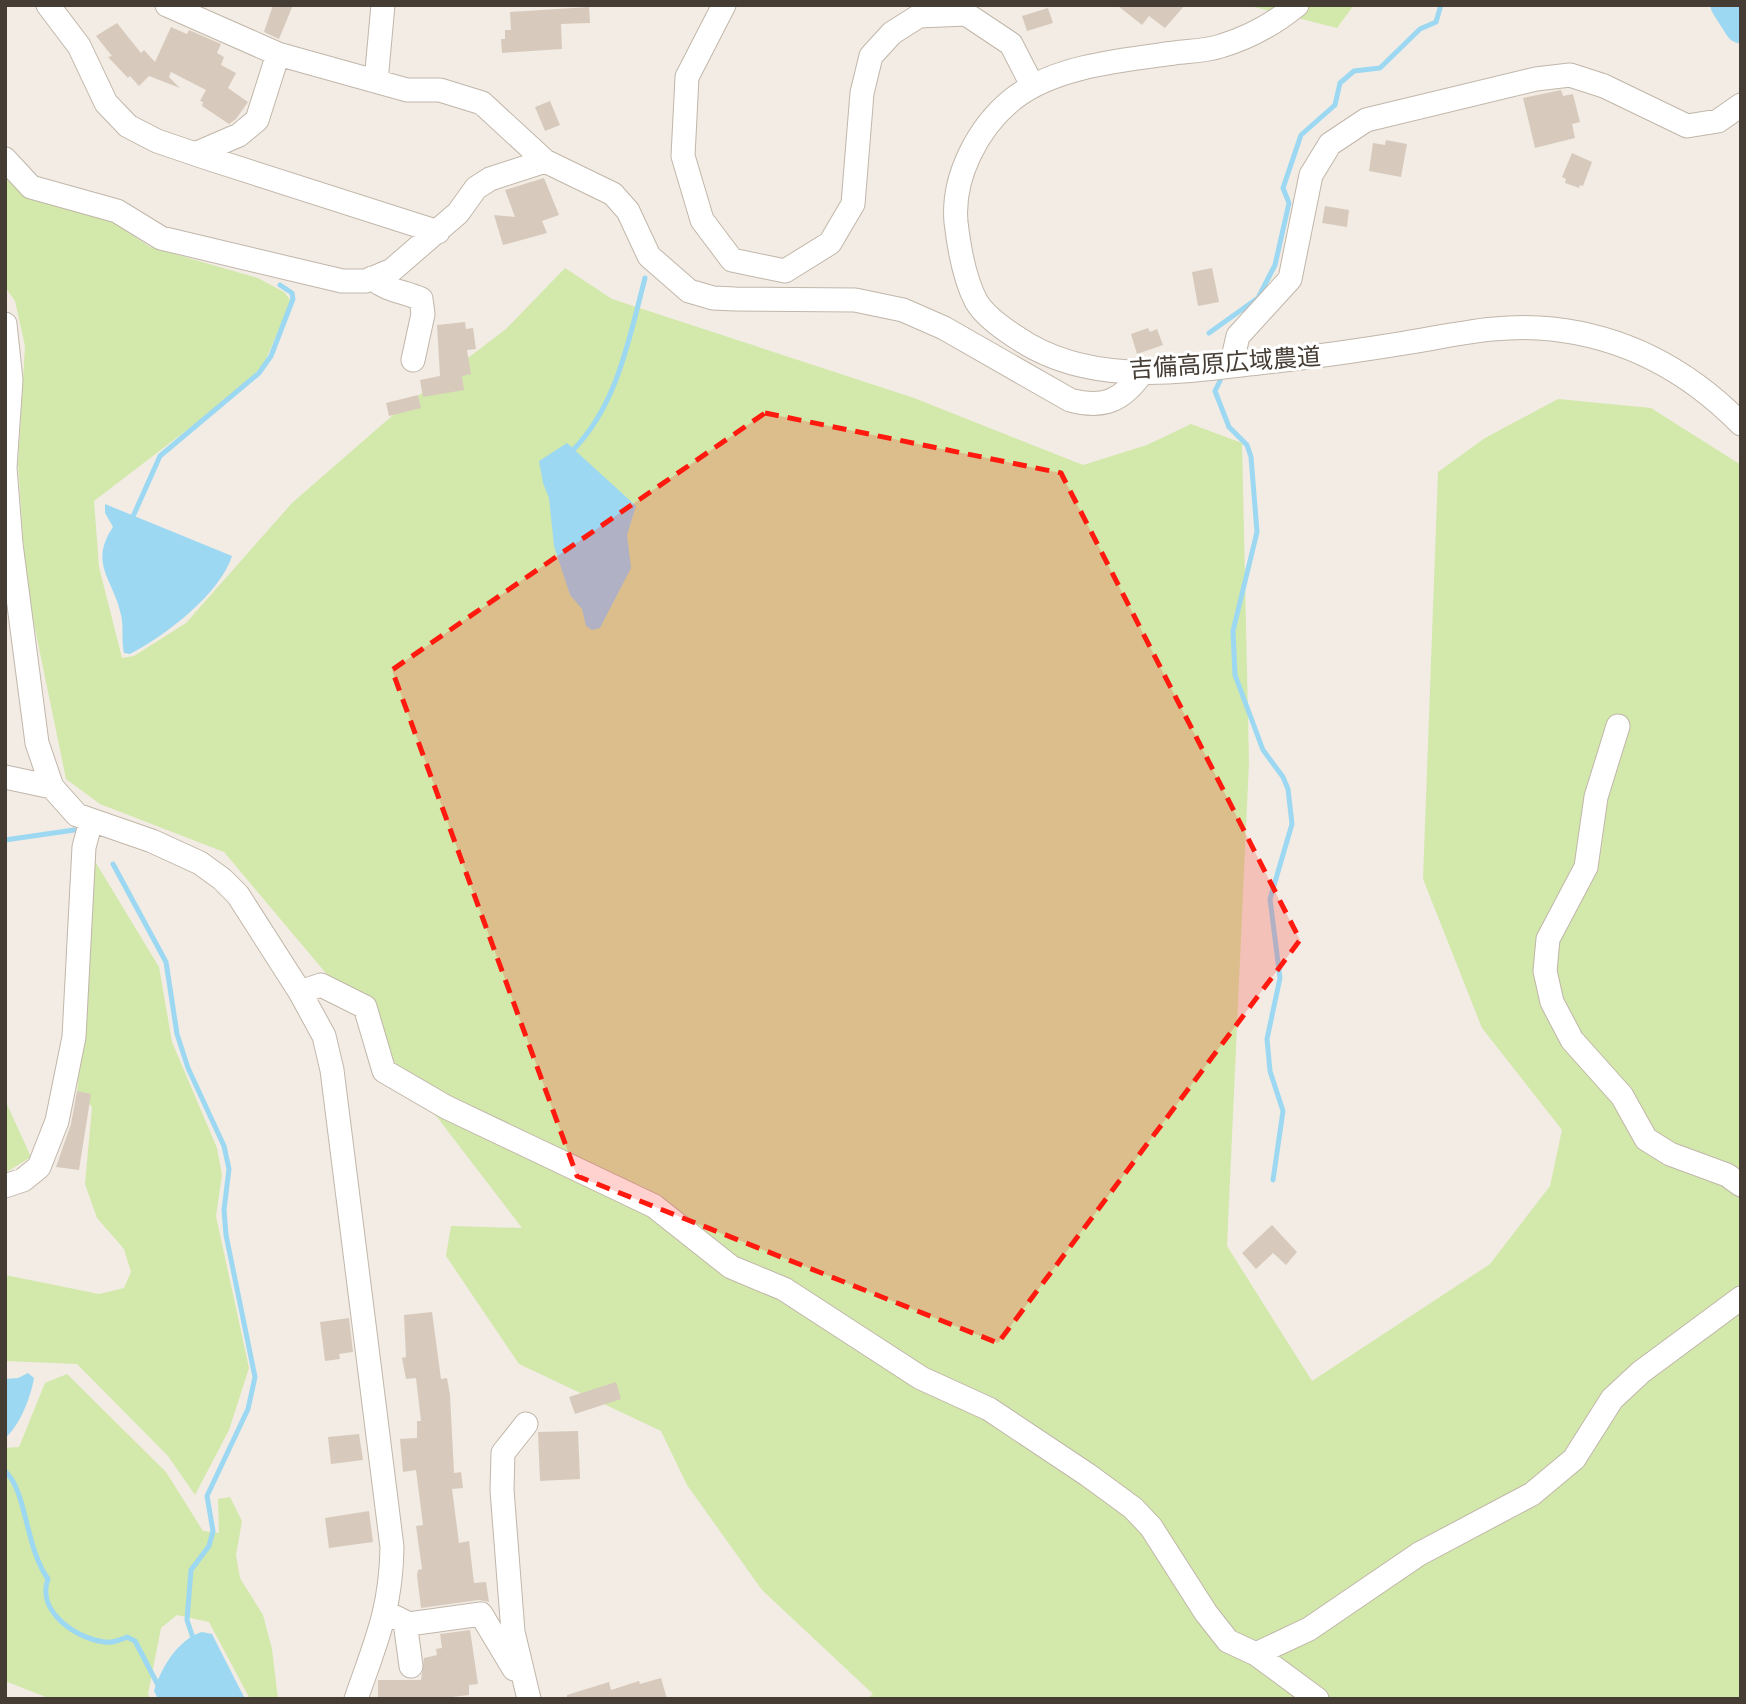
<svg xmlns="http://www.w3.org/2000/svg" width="1746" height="1704" viewBox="0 0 1746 1704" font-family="Signika,'Noto Sans JP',sans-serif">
  <rect width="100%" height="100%" fill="#f2ece4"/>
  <path fill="#d3e8ab" d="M 1247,5 L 1354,5 L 1337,28 Z
    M 5,171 L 25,197 L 105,217 L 150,247 L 258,278 L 284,292 L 291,301 L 263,366 L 217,407 L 94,501 L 99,567 L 122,658 L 134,656 L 186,623 L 292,503 L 393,415 L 506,329 L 565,268 L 612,299 L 914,398 L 1083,465 L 1147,445 L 1191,424 L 1242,443 L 1249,762 L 1227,1246 L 1312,1381 L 1490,1264 L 1550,1186 L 1562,1130 L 1482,1028 L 1423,879 L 1438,472 L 1485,438 L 1558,399 L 1651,408 L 1741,465 L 1741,1699 L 866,1699 L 873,1694 L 762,1590 L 687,1485 L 661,1431 L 519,1364 L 446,1256 L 451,1226 L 522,1228 L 335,984 L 224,852 L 100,804 L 66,779 L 26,585 L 18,464 L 25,346 L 15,301 L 5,287 Z
    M 93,858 L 159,967 L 172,1042 L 217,1148 L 222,1175 L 216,1216 L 249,1368 L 229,1430 L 195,1495 L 168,1456 L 77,1364 L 5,1361 L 5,1275 L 99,1294 L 124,1288 L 131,1272 L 124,1249 L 97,1218 L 85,1184 L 92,1107 L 77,1091 L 86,1018 Z
    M 5,1100 L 31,1157 L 5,1173 Z
    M 67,1374 L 166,1472 L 203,1531 L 219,1533 L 218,1499 L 230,1497 L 242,1521 L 236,1555 L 240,1578 L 263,1615 L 272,1649 L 278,1699 L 250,1699 L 209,1622 L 177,1615 L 161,1628 L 148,1694 L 150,1699 L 51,1699 L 5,1681 L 5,1448 L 19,1447 L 45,1383 Z"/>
  <path fill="#9dd8f2" d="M 567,443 L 636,506 L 627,535 L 631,568 L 600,628 L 592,630 L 586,626 L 582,609 L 570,595 L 554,546 L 549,498 L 543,483 L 539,461 Z
    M 105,504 L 232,556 C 220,594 165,636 130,654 L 124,653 C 121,640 124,627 121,615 C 114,580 88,564 113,527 L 105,513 Z
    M 28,1373 L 34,1378 C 31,1396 20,1426 5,1438 L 5,1379 L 18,1378 Z
    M 202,1632 L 212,1634 L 245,1699 L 158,1699 L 154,1691 C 161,1668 178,1639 202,1632 Z"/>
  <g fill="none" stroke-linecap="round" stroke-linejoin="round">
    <path stroke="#9dd8f2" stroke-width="5" d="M 1209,333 L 1258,298 L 1275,265 L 1289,203 L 1283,188 L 1301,135 L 1335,105 L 1340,83 L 1354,71 L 1380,68 L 1420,29 L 1436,22 L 1441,5
      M 1220,381 L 1215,391 L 1229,427 L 1247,445 L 1251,457 L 1257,532 L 1233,631 L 1235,675 L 1263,750 L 1283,777 L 1288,789 L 1292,824 L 1270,899 L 1280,978 L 1267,1039 L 1270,1071 L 1283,1111 L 1273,1180
      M 571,452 C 617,407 629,339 645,278
      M 131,521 L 160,456 L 259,373 L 271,356 L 293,299 L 292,293 L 280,285
      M 5,840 L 74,830
      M 113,864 L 166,962 L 177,1034 L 188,1068 L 224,1146 L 229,1169 L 224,1210 L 226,1235 L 255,1377 L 248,1409 L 207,1496 L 213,1531 L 209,1546 L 191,1570 L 187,1620 L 194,1641
      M 5,1471 C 27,1491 25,1547 48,1579 C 36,1611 76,1639 105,1642 C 113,1643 120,1640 127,1637 L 135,1641 L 160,1689"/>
    <path stroke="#9dd8f2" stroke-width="33" d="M 1727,5 L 1741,27"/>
  </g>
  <path fill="#d7cabc" d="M 273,5 L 293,5 L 279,39 L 264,32 Z
    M 1117,5 L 1185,5 L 1165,28 L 1149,16 L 1142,25 Z
    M 589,7 L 590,23 L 561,24 L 562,49 L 502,53 L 501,39 L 505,39 L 505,30 L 511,30 L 510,12 Z
    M 1048,8 L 1053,23 L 1027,31 L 1022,16 Z
    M 117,23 L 141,53 L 144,50 L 155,62 L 171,27 L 187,34 L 189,30 L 221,44 L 217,53 L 224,57 L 221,65 L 236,73 L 228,88 L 248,102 L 236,119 L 229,124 L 202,106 L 203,102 L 200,101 L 206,90 L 171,72 L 169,77 L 180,88 L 149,76 L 139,86 L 130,76 L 128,78 L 108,57 L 112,56 L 96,36 Z
    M 1561,90 L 1563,96 L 1573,94 L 1580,122 L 1572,124 L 1575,138 L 1535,148 L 1523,98 Z
    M 550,101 L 560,125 L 545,131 L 535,107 Z
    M 1386,140 L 1407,144 L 1401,177 L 1369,171 L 1373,143 L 1385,145 Z
    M 1572,153 L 1592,162 L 1583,186 L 1580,185 L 1579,188 L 1565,183 L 1566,179 L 1562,177 Z
    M 544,178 L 559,215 L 542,221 L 547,233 L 503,245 L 494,215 L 515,217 L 505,190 Z
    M 1325,206 L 1349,210 L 1347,227 L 1322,223 Z
    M 1212,268 L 1219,302 L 1198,306 L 1192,272 Z
    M 465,322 L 466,329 L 473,328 L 476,349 L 467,350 L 471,374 L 462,376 L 464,390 L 423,397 L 420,380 L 440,376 L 437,325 Z
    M 1148,328 L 1150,332 L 1157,329 L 1163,345 L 1137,354 L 1131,334 Z
    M 418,395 L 421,408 L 389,416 L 386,403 Z
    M 77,1091 L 91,1094 L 79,1170 L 56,1167 L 71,1124 Z
    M 1272,1225 L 1297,1252 L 1286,1265 L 1273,1253 L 1256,1269 L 1242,1253 Z
    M 432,1312 L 441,1379 L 447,1378 L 450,1395 L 454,1473 L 461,1472 L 463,1488 L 452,1489 L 459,1543 L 469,1541 L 474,1583 L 486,1582 L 489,1602 L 479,1600 L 421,1608 L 417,1575 L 418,1570 L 422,1569 L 416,1526 L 423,1525 L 416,1470 L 403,1472 L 400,1439 L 417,1438 L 417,1421 L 421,1421 L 416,1378 L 406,1379 L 402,1358 L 406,1357 L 404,1315 Z
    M 349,1318 L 353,1352 L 339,1354 L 340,1359 L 325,1361 L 320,1322 Z
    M 616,1382 L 621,1399 L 575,1414 L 569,1397 Z
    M 578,1431 L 580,1479 L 540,1481 L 538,1432 Z
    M 359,1434 L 363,1460 L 331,1464 L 328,1437 Z
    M 369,1511 L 373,1542 L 329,1548 L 325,1518 Z
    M 470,1630 L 478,1684 L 469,1685 L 469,1695 L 435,1699 L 378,1699 L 378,1680 L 421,1680 L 424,1658 L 437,1655 L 436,1649 L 442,1648 L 440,1634 Z
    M 661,1678 L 667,1699 L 567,1699 L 567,1695 L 609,1682 L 611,1690 L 639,1681 L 640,1684 Z"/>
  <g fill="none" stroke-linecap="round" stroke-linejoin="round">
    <g stroke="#c1b6a9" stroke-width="25">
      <path id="minor" d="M 48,5 L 79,46 L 106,103 L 128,126 L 157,141 L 207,158 L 438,232
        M 167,5 L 278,54 L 407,90 L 440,90 L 482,103 L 545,161 L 613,194 L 628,211 L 649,256 L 689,291 L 713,298 L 735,299 L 855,300 L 903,310 L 944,328 L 1070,400 C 1103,409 1122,401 1142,373
        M 724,5 L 687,77 L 683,156 L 702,220 L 732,260 L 785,271 L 830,243 L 853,204 L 862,93 L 871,56 L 892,33 L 919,16 L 966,14 L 1011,44 L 1032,85
        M 1297,5 C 1275,23 1248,38 1221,46 C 1206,51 1189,51 1174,53 C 1123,60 1054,66 1013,99 C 978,127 952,177 956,222 C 959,248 964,278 976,301 C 984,315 1002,328 1016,337 C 1087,386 1177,373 1258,363 C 1307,358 1356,351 1405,343 C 1454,335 1503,323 1552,329 C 1626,337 1689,371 1741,424
        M 376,81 L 383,5
        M 195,154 L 239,135 L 257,120 L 278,54
        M 5,159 L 31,187 L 117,211 L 161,238 L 342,281 L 366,281 L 392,270 L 458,213 L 476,188 L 490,179 L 545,161
        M 372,278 C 387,291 403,291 421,299 L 423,314 L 413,360
        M 5,324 L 11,380 L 5,467
        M 1231,366 L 1238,336 L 1290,279 L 1311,175 L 1330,144 L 1366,120 L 1536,79 L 1570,75 L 1604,86 L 1687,126 L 1718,121 L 1741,105
        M 5,468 L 11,544 L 37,743 L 52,787 L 77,815 L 152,841 L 200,863 L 222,879 L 238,895 L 300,992 L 324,1036 L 332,1070 L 392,1547 C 391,1610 376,1641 356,1699
        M 1618,726 L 1596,797 L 1586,867 L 1548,939 L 1545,971 L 1552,1002 L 1572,1040 L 1622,1096 L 1646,1139 L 1670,1154 L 1727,1175 L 1741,1185
        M 5,777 L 52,787
        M 300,992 L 321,985 L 365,1007 L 384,1071 L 446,1107 L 654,1206 L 731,1267 L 784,1289 L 921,1378 L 989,1409 L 1088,1475 L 1133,1508 L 1151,1527 L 1206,1613 L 1228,1641 L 1256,1654 L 1317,1699
        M 5,1186 L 23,1180 L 39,1167 L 57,1121 L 74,1037 L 84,847 L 91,821
        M 526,1424 L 503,1453 L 502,1490 L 513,1632 L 529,1699
        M 387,1613 L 409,1624 L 481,1614 L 514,1669
        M 405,1622 L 411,1666
        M 1256,1654 L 1309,1629 L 1419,1554 L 1532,1494 L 1574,1459 L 1612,1399 L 1641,1372 L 1741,1298"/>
    </g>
    <use href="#minor" stroke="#fff" stroke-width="23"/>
  </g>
  <path fill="#ff190e" fill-opacity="0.2" stroke="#ff190e" stroke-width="5" stroke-dasharray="14 9" stroke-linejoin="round" d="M 765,413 L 1061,473 L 1300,940 L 998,1343 L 577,1176 L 392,670 Z"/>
  <g text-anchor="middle" stroke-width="6" stroke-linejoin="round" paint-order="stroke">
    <g font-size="24" fill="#453c34" stroke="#fff">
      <text transform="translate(1225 363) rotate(-4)" y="8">吉備高原広域農道</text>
    </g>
  </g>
  <rect width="1746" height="1704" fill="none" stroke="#453c34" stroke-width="14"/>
</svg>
